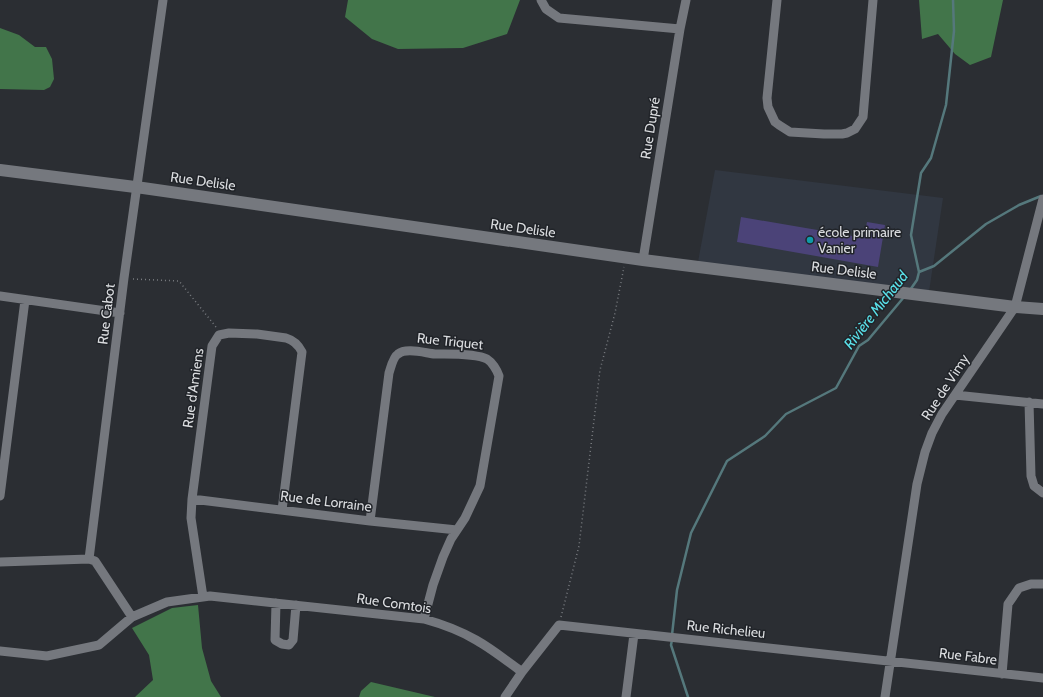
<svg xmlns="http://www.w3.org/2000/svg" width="1043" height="697" viewBox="0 0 1043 697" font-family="Cabin,sans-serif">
  <rect width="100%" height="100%" fill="#2b2e33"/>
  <path fill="#313741" d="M 715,170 L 943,198 L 929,292 L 698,262 Z"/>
  <path fill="#42754a" d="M 348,0 L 520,0 L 507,34 L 463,48 L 398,49 L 372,39 L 345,17 Z
    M 919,0 L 1003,0 L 991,57 L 970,65 L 955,54 L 938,34 L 922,39 Z
    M 0,28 L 19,35 L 35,47 L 46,47 L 52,59 L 54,79 L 50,87 L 44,90 L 0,89 Z
    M 198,605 L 202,648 L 211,681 L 221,697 L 135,697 L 153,680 L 149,655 L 132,628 L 172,608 Z
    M 371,682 L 435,697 L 436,697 L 359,697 L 361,691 Z"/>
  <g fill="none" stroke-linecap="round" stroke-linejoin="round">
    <path stroke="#55787c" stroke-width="2.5" d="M 919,272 L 911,235 L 921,173 L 931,158 L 946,105 L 954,31 L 953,0
      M 910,290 L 917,280 L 919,272 L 934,266 L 986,224 L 1019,205 L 1041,196
      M 672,635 L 677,590 L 691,533 L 727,461 L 765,436 L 786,414 L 836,388 L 859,346 L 868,340 L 904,297
      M 672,640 L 671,645 L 688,697"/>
  </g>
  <path fill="#4b4378" d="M 741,217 L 864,238 L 867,222 L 885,225 L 878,267 L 737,242 Z"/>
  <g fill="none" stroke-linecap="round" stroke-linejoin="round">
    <path stroke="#797c80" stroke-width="1.5" stroke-dasharray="1 3" stroke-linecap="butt" d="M 133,279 L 179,281 L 216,327
      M 561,617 L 579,546 L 600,370 L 615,313 L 624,267"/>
    <path stroke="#75787e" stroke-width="9" d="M 541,0 L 546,9 L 559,18 L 680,29
      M 777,0 L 767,98 L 768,107 L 775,122 L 779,125 L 790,132 L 824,134 L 842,134 L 847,133 L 855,129 L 863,117 L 873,0
      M 643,260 L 680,29 L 686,0
      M 0,296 L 120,313
      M 955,395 L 1043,404
      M 1029,402 L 1031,476 L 1034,486 L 1043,493
      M 0,496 L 25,300
      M 192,499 L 370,521 L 457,530
      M 370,521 L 389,373 C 391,367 393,357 398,354 C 406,347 425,353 435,354 C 438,354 441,354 444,354 C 455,354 477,354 487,359 C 492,362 497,370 499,376 L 480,486 L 465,518 L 451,539 L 443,557 L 433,585 L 424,619
      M 89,559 L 124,278 L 163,0
      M 0,562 L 89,559 L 95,561 L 132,617
      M 203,597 L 191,518 L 192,499 L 212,346 L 219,335 L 229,333 L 257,334 L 286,338 C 293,340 299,346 302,352 L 282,510
      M 276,603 L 275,640 L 282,644 L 289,645 L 293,640 L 296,605
      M 0,651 L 47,656 L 99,645 L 132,617 L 167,602 L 210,596 L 424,619 C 442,624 459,630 476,640 C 492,649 507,661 522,672
      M 1002,674 L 1008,604 L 1019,588 L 1031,584 L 1043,584
      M 505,697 L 522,672 L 559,625 L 1043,678
      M 626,697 L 634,634
      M 885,697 L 917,484 L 925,452 L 932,433 L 942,414 L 1015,307 L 1043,199"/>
    <path stroke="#75787e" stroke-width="12" d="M 0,170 L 143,188 L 643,260 L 1015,307 L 1043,309"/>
  </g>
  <circle fill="#0f9aa8" stroke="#212429" stroke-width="1.5" cx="810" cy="240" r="4"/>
  <g text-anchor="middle" stroke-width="3" stroke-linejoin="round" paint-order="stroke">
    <g font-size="14" fill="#dadcdf" stroke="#212429">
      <text transform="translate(650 128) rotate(-81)" y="5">Rue Dupré</text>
      <text transform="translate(203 181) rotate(8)" y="5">Rue Delisle</text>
      <text transform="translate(523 228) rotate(8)" y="5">Rue Delisle</text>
      <text transform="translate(844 270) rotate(7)" y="5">Rue Delisle</text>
      <text transform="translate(106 314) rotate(-83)" y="5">Rue Cabot</text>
      <text transform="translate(450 341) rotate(6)" y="5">Rue Triquet</text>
      <text transform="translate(945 387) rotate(-57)" y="5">Rue de Vimy</text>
      <text transform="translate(193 388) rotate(-82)" y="5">Rue d'Amiens</text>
      <text transform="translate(326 501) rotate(7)" y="5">Rue de Lorraine</text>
      <text transform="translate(394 603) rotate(8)" y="5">Rue Comtois</text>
      <text transform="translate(726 629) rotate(6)" y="5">Rue Richelieu</text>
      <text transform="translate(968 656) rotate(7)" y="5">Rue Fabre</text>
    </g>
    <g font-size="14" fill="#dadcdf" stroke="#212429" text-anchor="start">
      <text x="818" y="237">école primaire<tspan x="818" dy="16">Vanier</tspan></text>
    </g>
    <g font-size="15" font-style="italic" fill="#5ae2eb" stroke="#212429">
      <text transform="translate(876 310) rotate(-52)" y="5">Rivière Michaud</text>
    </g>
  </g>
</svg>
